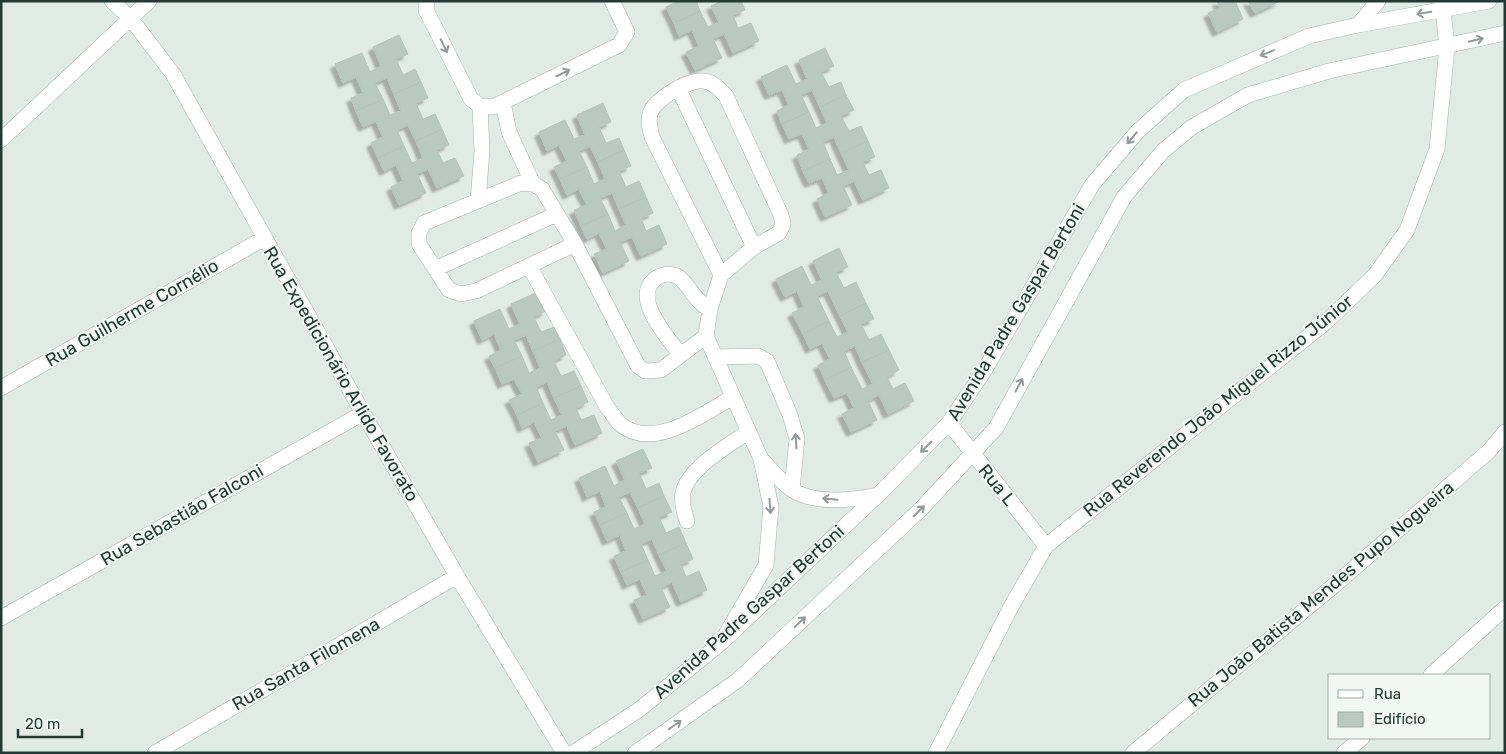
<svg xmlns="http://www.w3.org/2000/svg" width="1506" height="754" viewBox="0 0 1506 754" font-family="Rubik,sans-serif">
  <defs>
    <filter id="shadow"><feDropShadow dx="-4.5" dy="4.5" stdDeviation="1" flood-color="#0004"/></filter>
  </defs>
  <rect width="100%" height="100%" fill="#e1ebe6"/>
  <path fill="#bac8c2" stroke="#b4c4bd" filter="url(#shadow)" d="M 696,1 L 700,11 L 674,23 L 666,7 L 678,1 Z
    M 722,1 L 741,1 L 745,10 L 733,15 L 738,28 L 751,23 L 759,41 L 733,53 L 724,34 L 713,39 L 722,58 L 695,70 L 686,52 L 699,46 L 692,30 L 679,36 L 674,23 L 700,11 L 708,27 L 719,22 L 711,6 Z
    M 1217,1 L 1235,1 L 1243,19 L 1217,32 L 1208,13 L 1220,8 Z
    M 1248,1 L 1280,1 L 1255,13 Z
    M 399,35 L 408,54 L 396,59 L 403,75 L 415,69 L 421,82 L 394,94 L 387,78 L 375,83 L 383,99 L 356,111 L 351,98 L 363,93 L 356,77 L 343,83 L 335,64 L 362,53 L 370,72 L 381,66 L 373,47 Z
    M 825,48 L 834,66 L 821,72 L 829,87 L 841,82 L 846,95 L 820,107 L 812,90 L 801,95 L 809,112 L 782,124 L 777,111 L 789,105 L 782,90 L 769,95 L 761,77 L 787,65 L 796,84 L 807,79 L 799,60 Z
    M 421,82 L 428,98 L 416,103 L 423,119 L 435,114 L 442,129 L 416,141 L 408,125 L 397,130 L 404,146 L 378,158 L 371,143 L 383,137 L 376,121 L 363,127 L 356,111 L 383,99 L 390,115 L 401,111 L 394,94 Z
    M 846,95 L 854,110 L 841,116 L 849,131 L 861,126 L 868,141 L 841,153 L 834,137 L 823,142 L 830,159 L 803,171 L 797,155 L 809,149 L 802,134 L 789,139 L 782,124 L 809,112 L 816,128 L 827,123 L 820,107 Z
    M 603,103 L 611,122 L 599,127 L 606,143 L 619,138 L 624,150 L 598,162 L 590,146 L 579,151 L 587,167 L 560,179 L 554,167 L 567,161 L 559,145 L 547,151 L 539,132 L 565,120 L 574,139 L 585,135 L 577,115 Z
    M 442,129 L 449,145 L 437,150 L 443,163 L 455,158 L 464,176 L 437,188 L 428,169 L 417,174 L 426,193 L 399,205 L 391,187 L 403,181 L 396,165 L 384,171 L 378,158 L 404,146 L 412,163 L 423,158 L 416,141 Z
    M 868,141 L 875,157 L 863,162 L 869,175 L 881,170 L 889,188 L 863,200 L 854,181 L 843,186 L 852,205 L 825,217 L 817,199 L 829,193 L 822,178 L 809,183 L 803,171 L 830,159 L 837,175 L 849,170 L 841,153 Z
    M 624,150 L 631,166 L 619,171 L 626,187 L 639,181 L 646,197 L 619,209 L 612,193 L 600,198 L 608,214 L 581,226 L 574,210 L 587,205 L 579,189 L 567,195 L 560,179 L 587,167 L 594,184 L 605,179 L 598,162 Z
    M 646,197 L 653,213 L 641,218 L 646,231 L 659,225 L 667,244 L 641,256 L 632,237 L 620,242 L 629,261 L 603,273 L 594,254 L 607,249 L 599,233 L 587,239 L 581,226 L 608,214 L 615,231 L 626,225 L 619,209 Z
    M 839,248 L 848,267 L 836,272 L 844,288 L 856,282 L 866,303 L 840,316 L 828,291 L 817,296 L 829,321 L 803,334 L 792,313 L 804,307 L 797,291 L 785,297 L 776,279 L 802,266 L 811,285 L 822,280 L 813,261 Z
    M 538,292 L 546,311 L 534,317 L 541,332 L 554,327 L 560,339 L 533,351 L 526,335 L 514,340 L 522,356 L 495,368 L 489,356 L 501,350 L 494,334 L 482,340 L 474,321 L 500,309 L 509,329 L 520,324 L 511,304 Z
    M 866,303 L 874,319 L 861,324 L 869,340 L 881,334 L 889,350 L 862,362 L 855,346 L 844,351 L 851,367 L 825,380 L 818,365 L 830,359 L 822,343 L 810,349 L 803,334 L 829,321 L 837,337 L 848,332 L 840,316 Z
    M 560,339 L 566,355 L 554,361 L 561,376 L 574,371 L 581,386 L 554,398 L 547,382 L 536,387 L 543,403 L 517,415 L 509,400 L 522,394 L 514,379 L 502,384 L 495,368 L 522,356 L 529,373 L 540,368 L 533,351 Z
    M 889,350 L 899,370 L 887,377 L 893,389 L 905,383 L 914,401 L 888,414 L 879,395 L 868,401 L 877,420 L 851,432 L 842,414 L 854,408 L 847,393 L 834,398 L 825,380 L 851,367 L 862,389 L 873,384 L 862,362 Z
    M 581,386 L 588,402 L 576,408 L 581,420 L 594,415 L 602,433 L 575,445 L 567,426 L 555,431 L 564,450 L 538,462 L 529,443 L 542,438 L 534,422 L 522,428 L 517,415 L 543,403 L 551,420 L 562,415 L 554,398 Z
    M 643,449 L 652,468 L 639,473 L 646,489 L 659,483 L 664,496 L 638,508 L 630,492 L 619,497 L 627,513 L 600,525 L 594,512 L 606,507 L 600,491 L 587,497 L 579,478 L 605,466 L 614,486 L 625,480 L 616,461 Z
    M 664,496 L 672,512 L 659,517 L 666,533 L 679,527 L 686,543 L 659,555 L 652,539 L 641,544 L 648,560 L 621,572 L 614,556 L 626,551 L 620,535 L 607,541 L 600,525 L 627,513 L 634,529 L 645,524 L 638,508 Z
    M 686,543 L 693,559 L 681,564 L 686,577 L 699,571 L 707,590 L 681,602 L 672,582 L 661,588 L 670,607 L 643,619 L 634,600 L 647,595 L 640,579 L 627,585 L 621,572 L 648,560 L 655,576 L 667,571 L 659,555 Z"/>
  <g fill="none" stroke-linecap="round" stroke-linejoin="round">
    <g stroke="#a4b2ad" stroke-width="16">
      <path id="street" d="M 112,1 L 131,19 L 173,74 L 363,413 L 457,576 L 564,753
        M 427,1 L 426,10 L 471,99 L 480,106 L 493,107 L 619,45 L 627,32 L 612,1
        M 1358,25 L 1378,1
        M 678,88 L 754,247
        M 503,102 L 509,132 L 533,184
        M 1,140 L 149,1
        M 478,201 L 482,151 L 480,106
        M 575,244 L 476,291 L 461,294 L 449,290 L 419,244 L 419,233 L 424,223 L 521,183 L 533,184 L 542,189 L 575,244 L 638,366 L 645,371 L 661,370 L 706,336
        M 529,266 L 607,407 C 611,412 615,418 619,423 C 652,453 704,413 733,397
        M 435,269 L 557,214
        M 721,275 L 652,137 C 650,129 648,121 650,114 C 654,99 689,79 704,81 C 714,82 720,90 726,96 L 781,215 L 783,224 L 779,233 L 754,247 L 721,275 L 710,309 L 706,336 L 761,459 L 771,507 L 766,565 L 725,636
        M 680,354 C 668,338 628,294 658,277 C 663,274 671,273 677,276 C 689,283 694,302 710,309
        M 715,357 L 758,356 L 767,361 L 790,415 L 797,439 L 792,489
        M 1,388 L 263,239
        M 949,423 L 1046,546
        M 761,459 C 770,468 780,481 791,489 C 814,505 853,500 878,495
        M 687,521 C 684,512 681,502 683,493 C 688,468 729,445 748,432
        M 1,618 L 363,413
        M 1431,675 L 1505,608
        M 155,753 L 457,576
        M 936,753 L 1012,605 L 1046,546 L 1325,323 L 1375,275 L 1407,230 L 1437,149 L 1447,47 L 1442,1
        M 1133,753 L 1337,583 L 1489,451 L 1505,432
        M 1344,753 L 1362,738"/>
    </g>
    <g stroke="#a0b6ae" stroke-width="16">
      <path id="secondary" d="M 573,753 L 640,709 L 722,642 L 878,495 L 949,423 L 984,371 L 1092,185 L 1138,131 L 1184,90 L 1309,36 L 1358,25 L 1489,1
        M 635,753 L 738,680 L 920,510 L 996,428 L 1124,197 L 1163,151 L 1192,127 L 1248,95 L 1329,71 L 1505,33"/>
    </g>
    <use href="#street" stroke="#fff" stroke-width="15"/>
    <use href="#secondary" stroke="#fff" stroke-width="15"/>
  </g>
  <defs><path id="oneway-shaft" d="M-6 0H5M1.5-3L5.5 0L1.5 3" fill="none" stroke-width="1.6" stroke-linecap="round" stroke-linejoin="round" transform="scale(1.25)"/></defs>
  <g stroke="#909c9a">
    <use href="#oneway-shaft" transform="translate(1424 13) rotate(170)"/>
    <use href="#oneway-shaft" transform="translate(1476 40) rotate(-13)"/>
    <use href="#oneway-shaft" transform="translate(444 46) rotate(64)"/>
    <use href="#oneway-shaft" transform="translate(1267 53) rotate(158)"/>
    <use href="#oneway-shaft" transform="translate(563 73) rotate(-26)"/>
    <use href="#oneway-shaft" transform="translate(1132 138) rotate(130)"/>
    <use href="#oneway-shaft" transform="translate(1019 385) rotate(-62)"/>
    <use href="#oneway-shaft" transform="translate(796 441) rotate(-93)"/>
    <use href="#oneway-shaft" transform="translate(926 447) rotate(135)"/>
    <use href="#oneway-shaft" transform="translate(830 499) rotate(-174)"/>
    <use href="#oneway-shaft" transform="translate(770 506) rotate(86)"/>
    <use href="#oneway-shaft" transform="translate(919 511) rotate(-45)"/>
    <use href="#oneway-shaft" transform="translate(800 622) rotate(-43)"/>
    <use href="#oneway-shaft" transform="translate(675 725) rotate(-35)"/>
  </g>
  <g text-anchor="middle" stroke-width="4" stroke-linejoin="round" paint-order="stroke">
    <g font-size="18" fill="#223a34" stroke="#f1f8f4">
      <text transform="translate(1016 312) rotate(-59)" y="6">Avenida Padre Gaspar Bertoni</text>
      <text transform="translate(132 313) rotate(-30)" y="6">Rua Guilherme Cornélio</text>
      <text transform="translate(341 374) rotate(60)" y="6">Rua Expedicionário Arlido Favorato</text>
      <text transform="translate(1218 406) rotate(-39)" y="6">Rua Reverendo João Miguel Rizzo Júnior</text>
      <text transform="translate(997 485) rotate(51)" y="6">Rua L</text>
      <text transform="translate(182 515) rotate(-30)" y="6">Rua Sebastião Falconi</text>
      <text transform="translate(1321 594) rotate(-40)" y="6">Rua João Batista Mendes Pupo Nogueira</text>
      <text transform="translate(749 612) rotate(-42)" y="6">Avenida Padre Gaspar Bertoni</text>
      <text transform="translate(306 664) rotate(-30)" y="6">Rua Santa Filomena</text>
    </g>
  </g>
  <rect width="1506" height="754" fill="none" stroke="#223a34" stroke-width="5"/>
  <rect x="1328" y="674" width="162" height="65" fill="#f1f8f4" stroke="#9eaca7"/>
  <rect x="1338" y="690" width="25" height="8" fill="#ffffff" stroke="#9eaca7"/>
  <text x="1374" y="699" font-size="15" fill="#223a34">Rua</text>
  <rect x="1338" y="712" width="25" height="15" fill="#bac8c2" stroke="#9eaca7"/>
  <text x="1374" y="724" font-size="15" fill="#223a34">Edifício</text>
  <path d="M18 729v8h64v-8" fill="none" stroke="#223a34" stroke-width="2.5"/>
  <text x="25" y="729" font-size="15" fill="#223a34" stroke="#f1f8f4" stroke-width="4" paint-order="stroke">20 m</text>
</svg>
